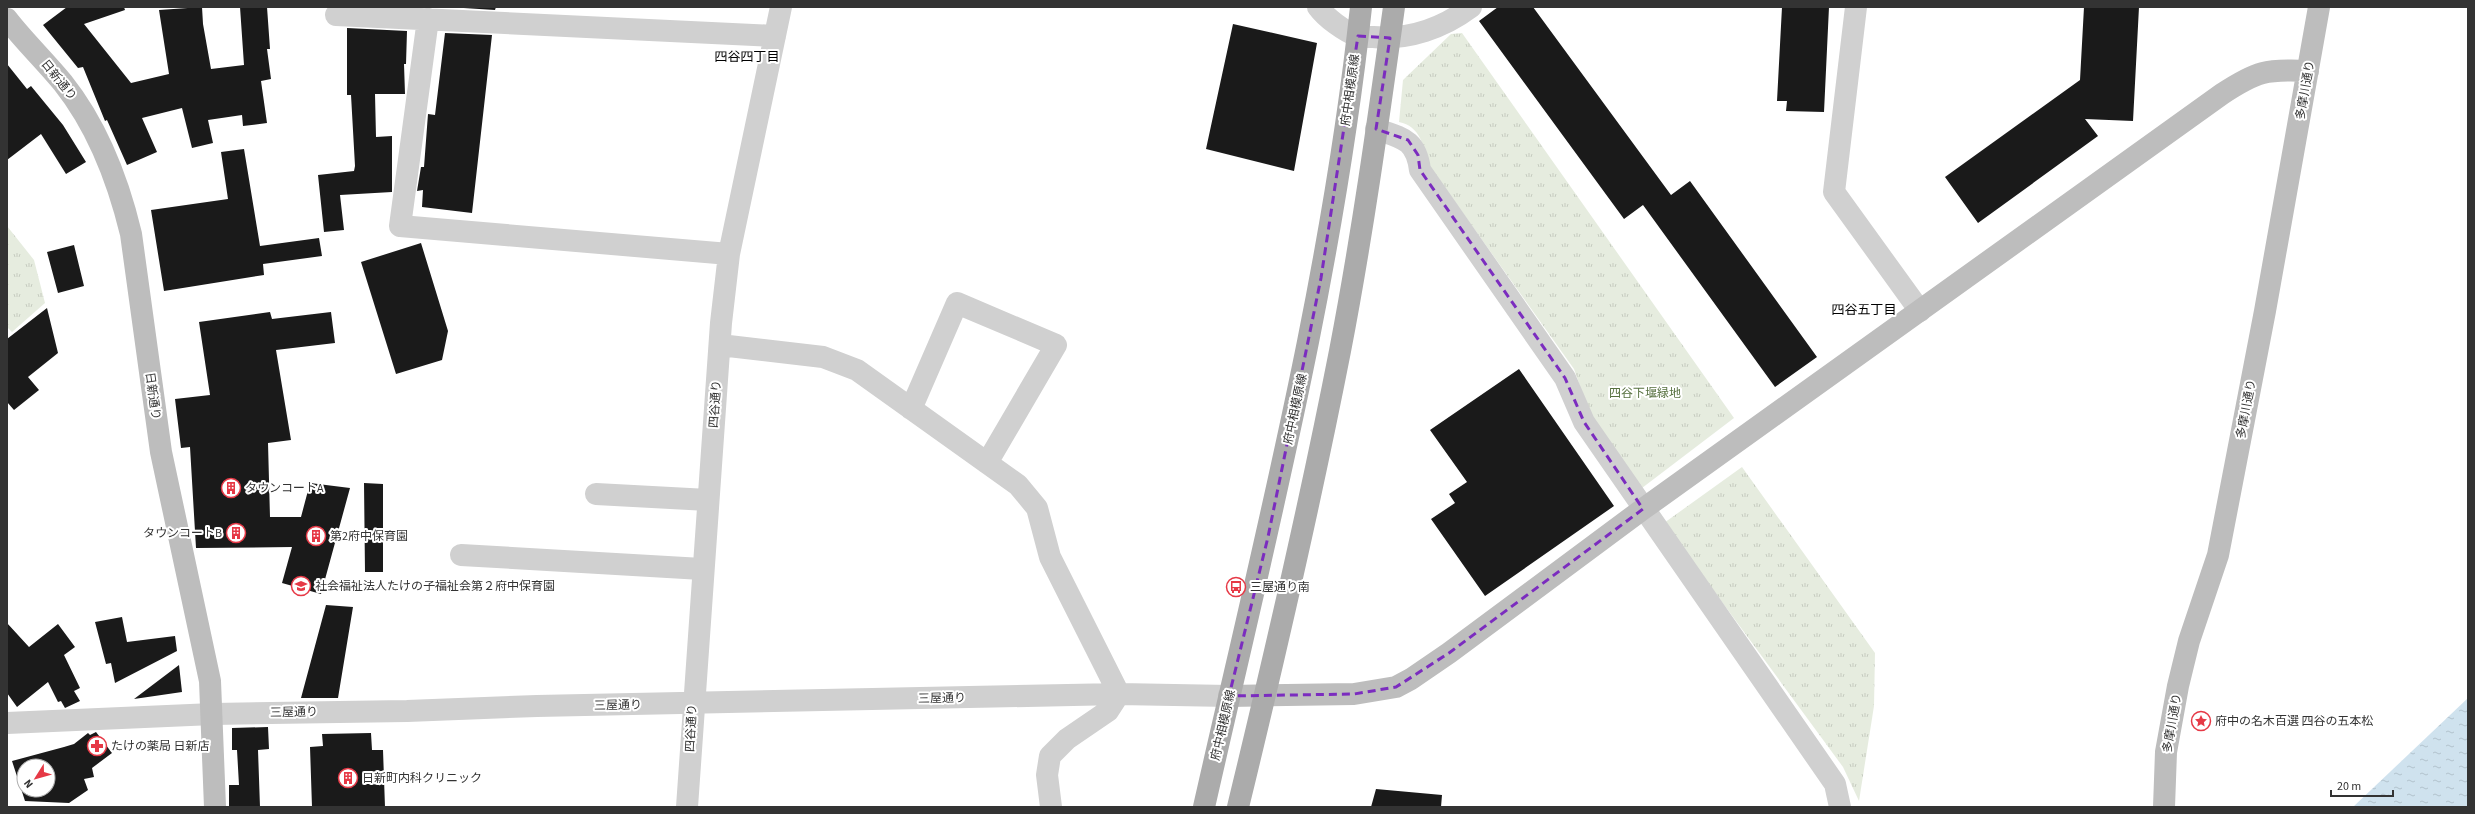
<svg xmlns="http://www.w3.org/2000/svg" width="2475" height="814" viewBox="0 0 2475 814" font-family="'Source Sans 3','Noto Sans JP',sans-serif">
  <defs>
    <pattern id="park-tufts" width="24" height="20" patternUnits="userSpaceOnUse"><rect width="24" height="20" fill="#e6ecdf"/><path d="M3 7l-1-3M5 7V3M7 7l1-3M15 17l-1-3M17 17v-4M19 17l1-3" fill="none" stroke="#c6cbc0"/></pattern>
    <pattern id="water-ripples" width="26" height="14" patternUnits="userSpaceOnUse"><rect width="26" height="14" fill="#cfe2ee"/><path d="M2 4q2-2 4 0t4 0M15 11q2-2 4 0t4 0" fill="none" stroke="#b2c2cd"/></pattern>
  </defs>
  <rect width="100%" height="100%" fill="#fff"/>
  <path fill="url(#park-tufts)" d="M 1462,33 L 1734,418 L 1642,488 L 1590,415 L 1574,369 L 1428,164 C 1424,146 1420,126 1399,122 L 1403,80 L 1451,34 Z
    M 7,226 L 34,260 L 45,303 L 12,332 L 7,327 Z
    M 1742,467 L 1875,653 L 1874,706 L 1859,801 L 1843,767 L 1664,523 Z"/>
  <path fill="url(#water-ripples)" d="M 2468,698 L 2468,807 L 2353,807 Z"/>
  <path fill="#1a1a1a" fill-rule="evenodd" d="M 67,7 L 124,7 L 125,10 L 84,24 L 131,83 L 169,74 L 159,10 L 202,7 L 203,24 L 211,69 L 244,65 L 240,7 L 267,7 L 270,49 L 267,49 L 271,79 L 261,81 L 267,123 L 243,126 L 242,115 L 208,120 L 213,143 L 192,148 L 182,108 L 142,118 L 157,152 L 127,165 L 107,120 L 105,121 L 83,67 L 78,68 L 43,25 Z
    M 448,7 L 496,7 L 495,10 Z
    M 1498,7 L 1533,7 L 1671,195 L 1690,181 L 1817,357 L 1775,387 L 1643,205 L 1624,219 L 1479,21 Z
    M 1782,7 L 1829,7 L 1824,112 L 1786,111 L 1787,101 L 1777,101 Z
    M 2084,7 L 2139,7 L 2133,121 L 2085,119 L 2098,136 L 1978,223 L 1945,177 L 2080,80 Z
    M 1233,24 L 1317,43 L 1294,171 L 1206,149 Z
    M 347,28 L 407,31 L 406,64 L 404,64 L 405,94 L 375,94 L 376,137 L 392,136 L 392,192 L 340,195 L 344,230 L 324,232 L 318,175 L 354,171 L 355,166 L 351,95 L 347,95 Z
    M 445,33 L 492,35 L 472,213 L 422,207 L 423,190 L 417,191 L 421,167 L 424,167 L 428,114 L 435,115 Z
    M 7,64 L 27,89 L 31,86 L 63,125 L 86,162 L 66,174 L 41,134 L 7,160 Z
    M 244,149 L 260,246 L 319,238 L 322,256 L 263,264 L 264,275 L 164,291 L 151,210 L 228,199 L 221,152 Z
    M 421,243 L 448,331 L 442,360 L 396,374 L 361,262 Z
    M 74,245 L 84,286 L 58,293 L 47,252 Z
    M 47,308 L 58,353 L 28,377 L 39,390 L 14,410 L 7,402 L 7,339 Z
    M 270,312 L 272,319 L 331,312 L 335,343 L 276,350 L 291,440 L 268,443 L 270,517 L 301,517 L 310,483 L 350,488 L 321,594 L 282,583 L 292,547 L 196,548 L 190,447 L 181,448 L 175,399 L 210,395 L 199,322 Z
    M 1519,369 L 1614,506 L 1485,596 L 1431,519 L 1455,503 L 1449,494 L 1467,482 L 1430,430 Z
    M 364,483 L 383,484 L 383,572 L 365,572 Z
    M 326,605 L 353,607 L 338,698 L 301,698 Z
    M 122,617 L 127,642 L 175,636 L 177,651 L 115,683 L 111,663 L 106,664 L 95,622 Z
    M 7,623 L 29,647 L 58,624 L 75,647 L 64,655 L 80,688 L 74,691 L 80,701 L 65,708 L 61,701 L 58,702 L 48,682 L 17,707 L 7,693 Z
    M 179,665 L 182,692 L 134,699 Z
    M 268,727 L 269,749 L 258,750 L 260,807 L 229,807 L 229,785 L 239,785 L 237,750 L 232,750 L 232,728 Z
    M 96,732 L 112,753 L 92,768 L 94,777 L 84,779 L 88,790 L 69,803 L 25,801 L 12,761 L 64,747 L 74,744 L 88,733 L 90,735 ZM 24,766 L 48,766 L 48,790 L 24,790 Z
    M 371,733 L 372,750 L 383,750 L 385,807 L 312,807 L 310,747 L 323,746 L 322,734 Z
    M 1376,789 L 1442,795 L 1441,807 L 1371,807 Z"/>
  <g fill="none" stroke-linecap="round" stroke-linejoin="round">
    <path stroke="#d0d0d0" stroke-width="22" d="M 1318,7 C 1326,18 1344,31 1357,36 C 1362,37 1368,37 1373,37 C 1409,40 1443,28 1471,7
      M 1856,7 L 1834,192 L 1920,311
      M 336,15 L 775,36
      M 428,19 L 400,226 L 729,254
      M 1376,129 C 1402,138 1416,139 1420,170 L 1565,378 L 1584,422 L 1835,784 L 1840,807
      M 720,345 L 823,357 L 857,370 L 1018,485 L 1037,508 L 1050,557 L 1119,694 L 1108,711 L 1067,739 L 1050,756 L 1047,775 L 1051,807
      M 911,409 L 957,303 L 1056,345 L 987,463
      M 596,494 L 708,500
      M 461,555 L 702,569
      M 7,723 L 213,714 L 407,711 L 537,706 L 1119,694 L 1229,696
      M 687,807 L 721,323 L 729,254 L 781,7"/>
    <path stroke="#bdbdbd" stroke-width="22" d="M 7,19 C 24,41 45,61 63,83 C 98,127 118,180 131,234 L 161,452 L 210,681 L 215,807
      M 1229,696 L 1354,694 L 1396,687 L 1411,679 L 1449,653 L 1643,509 L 2222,94 C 2257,71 2266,69 2308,71
      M 2164,807 L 2166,752 L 2178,686 L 2189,641 L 2218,555 L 2265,311 L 2319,7"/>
    <path stroke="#ababab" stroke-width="22" d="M 1204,807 C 1264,542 1332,278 1361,7
      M 1238,807 C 1275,655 1310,504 1340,351 C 1362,237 1378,122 1394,7"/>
  </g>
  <path fill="none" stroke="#7b2cbf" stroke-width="3" stroke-dasharray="8 5" stroke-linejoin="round" d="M 1358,36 L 1390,38 L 1376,129 L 1408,140 L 1418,155 L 1420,170 L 1565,378 L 1584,422 L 1643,509 L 1449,653 L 1396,687 L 1354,694 L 1229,696 L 1268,537 L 1321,278 Z"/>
  <defs>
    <g id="building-ring" transform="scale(1)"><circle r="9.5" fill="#fff" stroke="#e63946" stroke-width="1.5"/><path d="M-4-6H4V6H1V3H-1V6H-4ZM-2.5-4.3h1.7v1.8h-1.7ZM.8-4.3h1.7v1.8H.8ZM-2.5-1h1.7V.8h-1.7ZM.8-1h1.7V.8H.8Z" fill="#e63946"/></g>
    <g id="school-ring" transform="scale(1)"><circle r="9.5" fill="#fff" stroke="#e63946" stroke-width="1.5"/><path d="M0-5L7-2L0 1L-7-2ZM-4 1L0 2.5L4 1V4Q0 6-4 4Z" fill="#e63946"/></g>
    <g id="bus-ring" transform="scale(1)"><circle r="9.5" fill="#fff" stroke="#e63946" stroke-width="1.5"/><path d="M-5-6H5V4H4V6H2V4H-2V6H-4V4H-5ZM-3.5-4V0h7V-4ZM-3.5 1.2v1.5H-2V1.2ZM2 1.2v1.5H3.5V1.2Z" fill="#e63946"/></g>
    <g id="sight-ring" transform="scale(1)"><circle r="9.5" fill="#fff" stroke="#e63946" stroke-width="1.5"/><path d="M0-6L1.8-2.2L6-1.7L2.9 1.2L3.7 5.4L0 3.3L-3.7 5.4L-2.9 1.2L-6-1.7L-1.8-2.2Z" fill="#e63946"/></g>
    <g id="pharmacy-ring" transform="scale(1)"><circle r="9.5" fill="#fff" stroke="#e63946" stroke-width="1.5"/><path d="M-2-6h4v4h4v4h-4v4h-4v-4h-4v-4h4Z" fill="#e63946"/></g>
  </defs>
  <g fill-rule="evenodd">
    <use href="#building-ring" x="231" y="488"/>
    <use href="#building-ring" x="236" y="533"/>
    <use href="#building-ring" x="316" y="536"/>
    <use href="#school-ring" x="301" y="586"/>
    <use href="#bus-ring" x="1236" y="587"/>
    <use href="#sight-ring" x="2201" y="721"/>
    <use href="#pharmacy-ring" x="97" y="746"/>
    <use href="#building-ring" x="348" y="778"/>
  </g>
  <g text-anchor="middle" stroke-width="4" stroke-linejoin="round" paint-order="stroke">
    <g font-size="12" fill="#333" stroke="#fff">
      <text transform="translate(59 80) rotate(51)" y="4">日新通り</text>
      <text transform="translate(1350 90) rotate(-82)" y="4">府中相模原線</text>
      <text transform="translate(2305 90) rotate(-80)" y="4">多摩川通り</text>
      <text transform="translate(153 396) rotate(82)" y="4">日新通り</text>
      <text transform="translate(715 404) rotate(-86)" y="4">四谷通り</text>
      <text transform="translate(1295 409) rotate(-78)" y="4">府中相模原線</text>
      <text transform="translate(2246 409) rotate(-79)" y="4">多摩川通り</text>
      <text transform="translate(942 698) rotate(-1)" y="4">三屋通り</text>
      <text transform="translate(618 705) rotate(-1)" y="4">三屋通り</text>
      <text transform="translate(294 712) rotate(-1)" y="4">三屋通り</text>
      <text transform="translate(2172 723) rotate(-80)" y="4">多摩川通り</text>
      <text transform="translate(1223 725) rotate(-77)" y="4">府中相模原線</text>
      <text transform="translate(691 728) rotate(-87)" y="4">四谷通り</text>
    </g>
    <g font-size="12" fill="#56703f" stroke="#fff">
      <text x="1645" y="397">四谷下堰緑地</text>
    </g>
    <g font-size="12" fill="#333" stroke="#fff" text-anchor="start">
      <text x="245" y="492">タウンコートA</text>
      <text x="222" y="537" text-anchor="end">タウンコートB</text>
      <text x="330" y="540">第2府中保育園</text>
      <text x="315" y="590">社会福祉法人たけの子福祉会第２府中保育園</text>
      <text x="1250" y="591">三屋通り南</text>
      <text x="2215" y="725">府中の名木百選 四谷の五本松</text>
      <text x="111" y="750">たけの薬局 日新店</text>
      <text x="362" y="782">日新町内科クリニック</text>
    </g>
    <g font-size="13" fill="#000" stroke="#fff">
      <text x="747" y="61">四谷四丁目</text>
      <text x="1864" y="314">四谷五丁目</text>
    </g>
  </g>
  <rect width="2475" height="814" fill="none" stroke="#333333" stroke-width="16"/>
  <g transform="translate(36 778) rotate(233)"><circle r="19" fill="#ffffff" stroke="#adadad"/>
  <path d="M0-3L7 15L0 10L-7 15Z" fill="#e63946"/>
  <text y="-6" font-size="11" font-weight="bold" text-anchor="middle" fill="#333333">N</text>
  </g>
  <path d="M2331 790v6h62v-6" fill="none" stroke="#333333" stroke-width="2"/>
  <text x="2337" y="790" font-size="12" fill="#333333" stroke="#ffffff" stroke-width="3" paint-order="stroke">20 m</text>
</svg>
